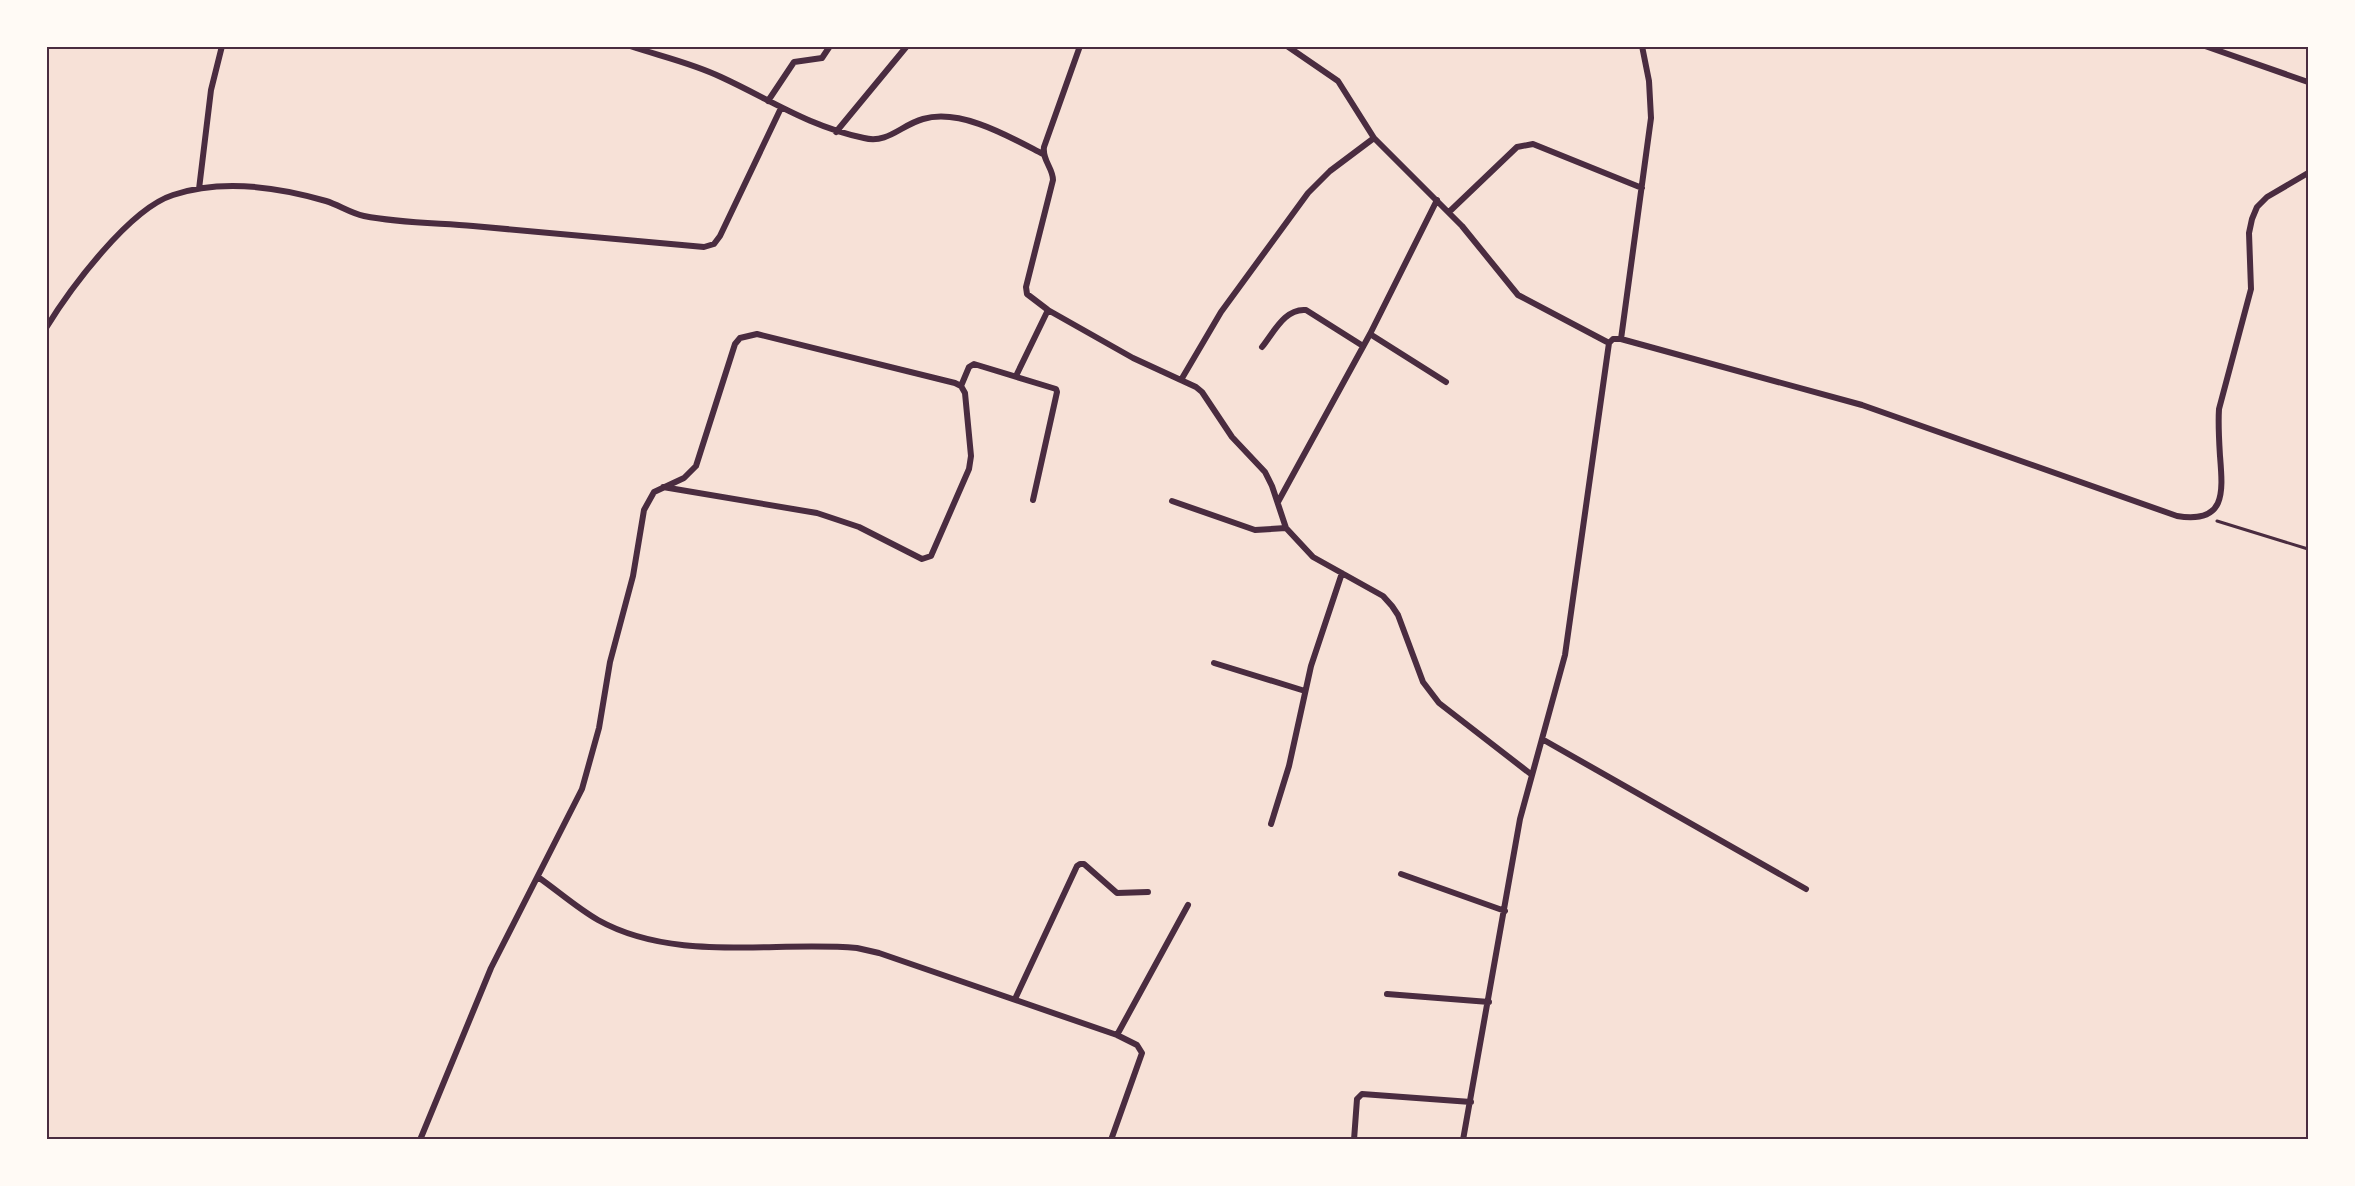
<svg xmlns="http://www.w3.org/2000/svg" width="2355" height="1186" viewBox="0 0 2355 1186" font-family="'Asap Condensed',sans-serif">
  <rect width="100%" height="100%" fill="#f7e1d7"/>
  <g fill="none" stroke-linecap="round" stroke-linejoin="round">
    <path stroke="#4a2c40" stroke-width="3" d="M 2217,521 L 2308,549"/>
    <path stroke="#4a2c40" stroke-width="6" d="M 630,46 C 660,56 692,63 721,77 C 771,100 808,126 864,138 C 888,144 901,125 923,119 C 961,108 1010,137 1043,154
      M 1080,46 L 1044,147 C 1042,160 1053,168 1053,180 L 1026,287 L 1027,294 L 1048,310 L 1133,358 L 1196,387 L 1202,392 L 1232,437 L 1265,472 L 1272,486 L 1286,528 L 1313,557 L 1383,596 L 1392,606 L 1398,615 L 1423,682 L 1439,703 L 1532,775
      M 1287,46 L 1338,81 L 1374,138 L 1462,226 L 1518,295 L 1609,343
      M 2205,46 L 2308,82
      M 768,101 L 794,62 L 822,58 L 830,46
      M 836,132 L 907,46
      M 199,189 L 211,90 L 222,46
      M 1449,212 L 1517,147 L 1533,144 L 1642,188
      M 46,328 C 70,289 129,209 173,195 C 221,179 278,187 326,201 C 339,205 350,213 364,216 C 399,223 437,223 473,226 C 550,233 627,240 704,247 L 714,244 L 720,236 L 781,108
      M 1370,334 L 1446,382
      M 1621,339 L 1651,118 L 1649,81 L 1642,46
      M 1262,347 C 1274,332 1285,308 1306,310 L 1363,346
      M 1016,376 L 1048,310
      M 1181,380 L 1221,312 L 1308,193 L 1330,171 L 1374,138
      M 961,386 L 969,367 L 974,364 L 1056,389 L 1057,392 L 1033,500
      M 1172,501 L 1255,530 L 1286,528
      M 1278,502 L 1370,334 L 1437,200
      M 1214,663 L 1305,691
      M 1542,739 L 1806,889
      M 1271,824 L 1289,766 L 1311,666 L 1342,573
      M 1401,874 L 1505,911
      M 538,877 C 558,891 577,908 598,920 C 675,963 773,941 857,948 L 879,953 L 1117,1035 L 1137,1045 L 1142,1053 L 1111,1140
      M 1387,994 L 1489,1002
      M 1015,999 L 1077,866 L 1080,864 L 1084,864 L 1117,893 L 1148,892
      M 1117,1035 L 1188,905
      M 420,1140 L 491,968 L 582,789 L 599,728 L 610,662 L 633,576 L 644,510 L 654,492 L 684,478 L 696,466 L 735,344 L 740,338 L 757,334 L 955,383 L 961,386 L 965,393 L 971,456 L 969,469 L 931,556 L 922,559 L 859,527 L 817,513 L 663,487
      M 1354,1140 L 1357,1099 L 1362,1094 L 1471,1102
      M 1463,1140 L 1520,819 L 1565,655 L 1609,343 L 1613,339 L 1621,339 L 1862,405 L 2177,516 C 2226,524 2223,493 2220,456 C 2219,440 2218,425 2219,409 L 2251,289 L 2249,233 L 2252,219 L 2257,207 L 2267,197 L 2308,173"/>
  </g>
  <rect width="2355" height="1186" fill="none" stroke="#fffaf5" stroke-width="96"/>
  <rect x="48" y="48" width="2259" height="1090" fill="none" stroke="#4a2c40" stroke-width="2"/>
</svg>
